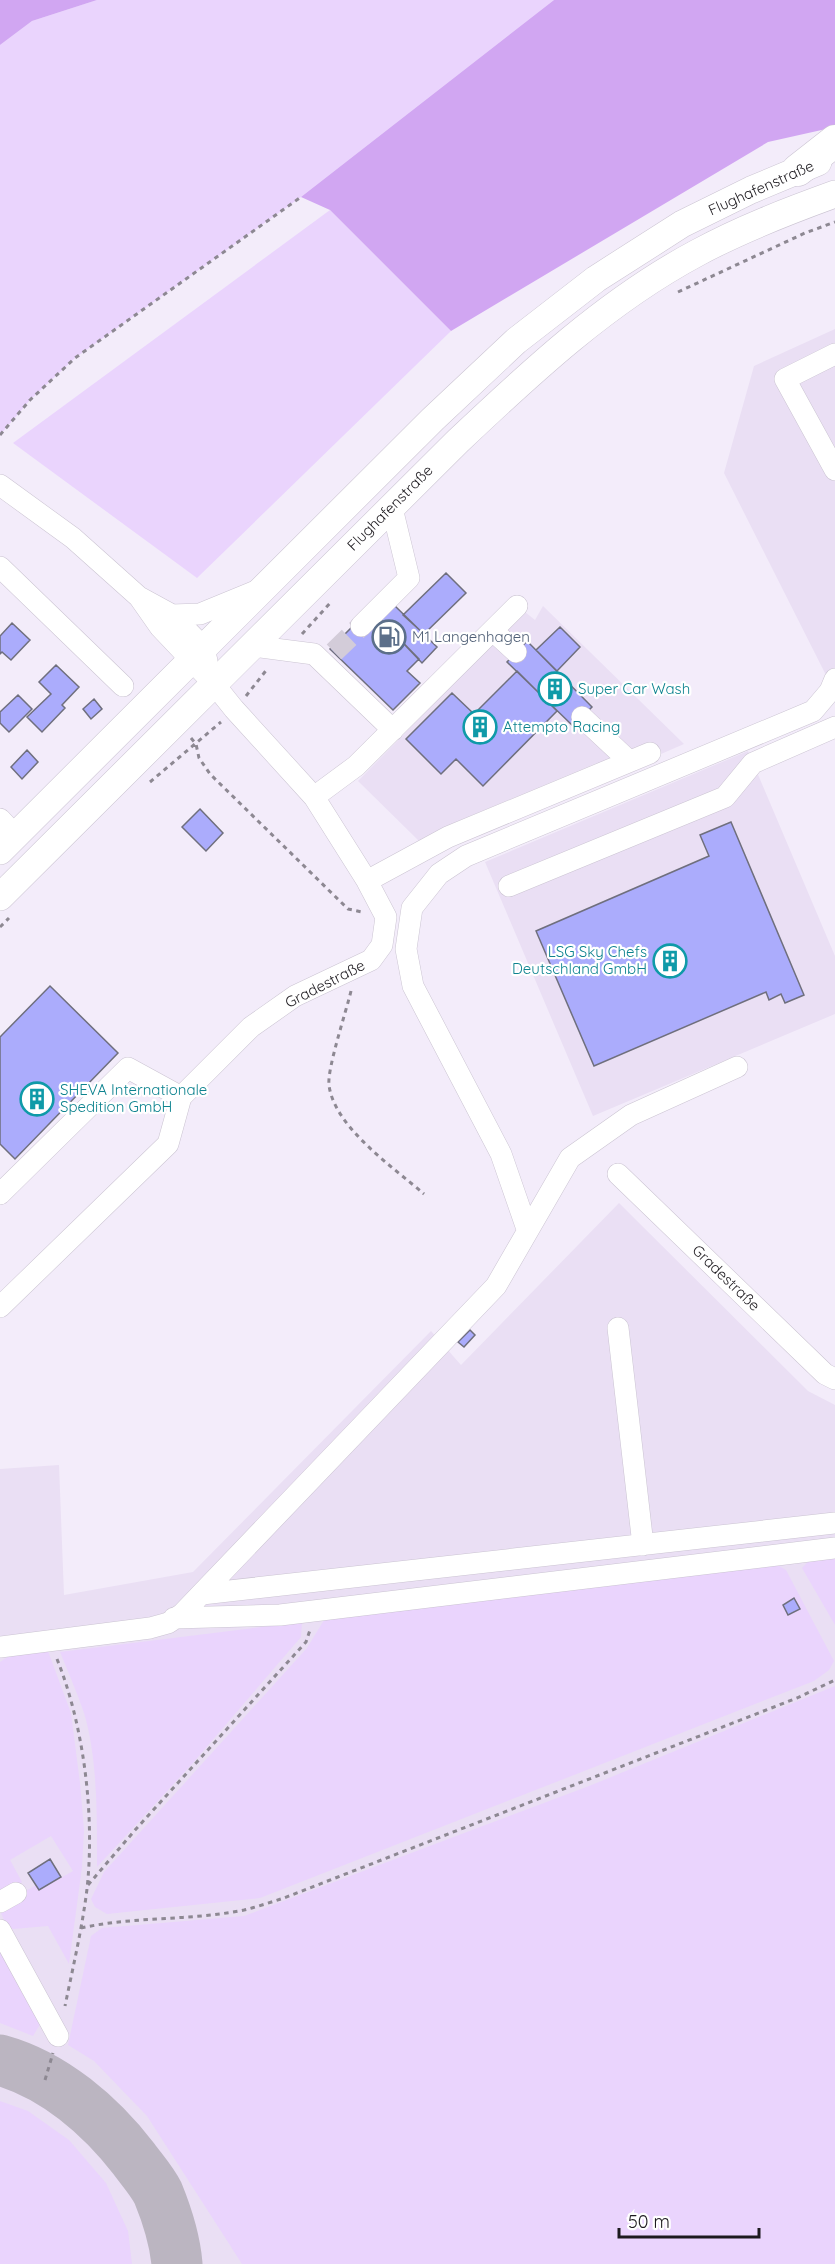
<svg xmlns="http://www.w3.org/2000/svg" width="835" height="2264" viewBox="0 0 835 2264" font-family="Quicksand,sans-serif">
  <rect width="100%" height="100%" fill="#f3ecfa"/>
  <path fill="#eadff4" d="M 835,329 L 835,693 L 724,473 L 754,366 Z
    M 543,606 L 684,744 L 606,778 L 597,763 L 458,821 L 419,841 L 358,781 L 525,612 L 535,620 Z
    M 748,751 L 835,956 L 835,1014 L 593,1116 L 485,862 Z
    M 619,1203 L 808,1391 L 835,1405 L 835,2264 L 0,2264 L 0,1469 L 59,1465 L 64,1595 L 193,1572 L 431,1331 L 461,1365 Z"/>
  <path fill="#ead4fd" d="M 97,0 L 554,0 L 301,197 L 75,358 L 30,400 L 0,435 L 0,45 L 32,21 Z
    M 330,210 L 451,331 L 197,578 L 13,443 Z
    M 835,1554 L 835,1625 L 802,1568 L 812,1558 Z
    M 776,1564 L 786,1570 L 834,1661 L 829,1670 L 814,1681 L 260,1898 L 107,1914 L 95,1907 L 91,1899 L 104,1872 L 307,1648 L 324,1620 Z
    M 302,1622 L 301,1637 L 192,1764 L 97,1867 C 97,1819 98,1759 84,1713 C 77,1692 68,1672 60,1652 Z
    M 48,1651 L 71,1713 L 80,1783 L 84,1830 L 82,1867 L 69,1964 L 48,1926 L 13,1929 L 6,1924 L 1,1913 L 4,1904 L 36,1885 L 40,1890 L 73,1871 L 51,1836 L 10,1860 L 22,1882 L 0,1895 L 0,1662 L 14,1653 Z
    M 835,1686 L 835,2264 L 242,2264 L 147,2116 L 94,2061 L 68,2045 L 91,1936 L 102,1928 L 244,1916 L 589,1786 Z
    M 0,1946 L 41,2023 L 33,2036 L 0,2023 Z
    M 0,2101 L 28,2111 L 69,2140 L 106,2183 L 128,2231 L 132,2264 L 0,2264 Z"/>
  <path fill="#d1a6f2" d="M 0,0 L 97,0 L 32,21 L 0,45 Z
    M 554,0 L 835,0 L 835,127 L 768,142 L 451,331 L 330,210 L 301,197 Z"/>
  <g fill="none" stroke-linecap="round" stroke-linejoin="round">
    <path stroke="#bbb5c1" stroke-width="51" d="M 0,2060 C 54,2075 101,2116 134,2159 C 142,2170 152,2181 158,2193 C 167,2215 175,2241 177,2264"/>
  </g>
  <path fill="#abacfc" stroke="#6f6f7d" stroke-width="1.5" d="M 446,573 L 466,593 L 424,634 L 403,615 Z
    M 394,605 L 437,647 L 422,663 L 381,620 Z
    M 379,618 L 419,659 L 407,671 L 420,683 L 393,710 L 330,649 L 357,622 Z
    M 12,623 L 30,640 L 11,660 L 2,652 L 0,654 L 0,636 Z
    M 560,627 L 580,647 L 557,671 L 536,650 Z
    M 527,641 L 592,707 L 573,726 L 507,662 Z
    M 56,665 L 79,687 L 62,705 L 65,708 L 42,732 L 27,717 L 51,694 L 39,682 Z
    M 517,671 L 557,711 L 483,786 L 456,759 L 441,774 L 406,739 L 452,693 L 474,714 Z
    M 18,695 L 32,709 L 9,732 L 0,723 L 0,712 Z
    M 94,699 L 102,709 L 91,719 L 83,709 Z
    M 27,750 L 38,762 L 22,779 L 11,767 Z
    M 200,809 L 223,833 L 206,851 L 182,827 Z
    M 731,822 L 804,995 L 785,1003 L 781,994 L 769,1000 L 766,992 L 594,1066 L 536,931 L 709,856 L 700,835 Z
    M 50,986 L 118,1053 L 15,1159 L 0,1144 L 0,1037 Z
    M 470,1330 L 475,1335 L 464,1347 L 458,1342 Z
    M 794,1598 L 800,1609 L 788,1615 L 783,1605 Z
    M 50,1859 L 61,1877 L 39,1890 L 28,1873 Z"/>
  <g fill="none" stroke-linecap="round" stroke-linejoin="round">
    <path stroke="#d3ccd9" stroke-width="21" stroke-dasharray="21 10" stroke-linecap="butt" d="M 334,652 L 361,626"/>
    <g stroke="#cbc4d2" stroke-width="22">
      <path id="minor" d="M 835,354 L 785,379 L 835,470
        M 0,485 L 73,538 L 139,597 L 172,615 L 204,648 L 207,661
        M 0,567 L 123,686
        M 172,615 L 200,614 L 256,591
        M 361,626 L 409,578 L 392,508
        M 493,631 L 516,652
        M 252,646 L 314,654 L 393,730
        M 582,717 L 629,761
        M 314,797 L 356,766 L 517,606
        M 0,819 L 16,836
        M 367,881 L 448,837 L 650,753
        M 509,886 L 725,797 L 753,763 L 835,727
        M 618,1174 L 825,1374 L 835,1379
        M 0,1194 L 128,1068 L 181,1097 L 251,1027 L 295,996 L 371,960 L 382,945 L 386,917 L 367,881 L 314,797 L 234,709 L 214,684 L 160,627 L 139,597
        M 527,1229 L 501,1154 L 413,986 L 406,949 L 412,908 L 439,874 L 466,856 L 813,711 L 830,691 L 835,679
        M 0,1307 L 168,1144 L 181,1097
        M 618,1328 L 643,1545
        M 202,1594 L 835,1523
        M 174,1618 L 280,1615 L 835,1548
        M 0,1647 L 150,1628 L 168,1623 L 182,1614 L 496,1286 L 570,1158 L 631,1115 L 737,1067
        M 0,1902 L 16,1893
        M 0,1930 L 58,2036"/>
    </g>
    <g stroke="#cbc4d2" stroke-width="28">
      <path id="major" d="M 0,851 L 433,419 L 516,341 L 596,279 L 682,224 L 751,190 L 818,162
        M 0,897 L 458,441 C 531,372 607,301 697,253 C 741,229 788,211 835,194"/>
    </g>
    <g stroke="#cbc4d2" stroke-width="33">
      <path id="highway" d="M 798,170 L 835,141"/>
    </g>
    <path stroke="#8d8892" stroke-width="3" stroke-dasharray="4.5 4.5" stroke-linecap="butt" d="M 678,292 L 805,233 L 835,222
      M 0,435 L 30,400 L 75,358 L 301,197
      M 302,634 L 332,601
      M 246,696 L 268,668
      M 191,738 L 196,744 L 199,758 L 210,774 L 348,909 L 362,912
      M 150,782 L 221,722
      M 0,927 L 9,918
      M 351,991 C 346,1012 327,1069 329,1085 C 334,1127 393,1167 424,1194
      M 57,1659 C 84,1726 95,1816 87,1889 C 82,1929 73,1967 65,2006
      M 88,1885 L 136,1829 L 306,1642 L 310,1630
      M 81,1928 C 135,1916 190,1921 244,1910 C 257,1907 271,1902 284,1898 L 797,1698 L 835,1680
      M 45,2080 L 53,2053"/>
    <use href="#minor" stroke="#fff" stroke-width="21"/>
    <use href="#major" stroke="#fff" stroke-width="27"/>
    <use href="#highway" stroke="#fff" stroke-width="32"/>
  </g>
  <defs>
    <g id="fuel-ring" transform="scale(1.725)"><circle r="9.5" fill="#fff" stroke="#5c6f8a" stroke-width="1.5"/><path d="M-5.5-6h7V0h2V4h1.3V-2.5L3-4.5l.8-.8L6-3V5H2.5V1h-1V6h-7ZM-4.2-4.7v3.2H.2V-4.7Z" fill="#5c6f8a"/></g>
    <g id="building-ring" transform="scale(1.725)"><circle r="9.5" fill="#fff" stroke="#0f9aa8" stroke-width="1.5"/><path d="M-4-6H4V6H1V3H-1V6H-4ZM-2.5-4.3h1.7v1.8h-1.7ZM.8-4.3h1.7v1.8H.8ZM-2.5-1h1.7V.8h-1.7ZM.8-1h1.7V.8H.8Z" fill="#0f9aa8"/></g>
  </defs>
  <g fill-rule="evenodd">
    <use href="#fuel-ring" x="389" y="637"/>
    <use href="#building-ring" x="555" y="689"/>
    <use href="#building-ring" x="480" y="727"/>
    <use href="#building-ring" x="670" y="961"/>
    <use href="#building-ring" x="37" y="1099"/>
  </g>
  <g text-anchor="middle" stroke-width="4.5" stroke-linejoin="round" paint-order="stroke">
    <g font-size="15" fill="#1d1a1f" stroke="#fff">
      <text transform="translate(761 188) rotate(-24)" y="5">Flughafenstraße</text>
      <text transform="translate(390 508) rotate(-45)" y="5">Flughafenstraße</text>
      <text transform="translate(325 984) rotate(-27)" y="5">Gradestraße</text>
      <text transform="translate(726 1278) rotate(44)" y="5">Gradestraße</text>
    </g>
    <g font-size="15" fill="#4e5e75" stroke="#fff" text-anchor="start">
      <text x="412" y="642">M1 Langenhagen</text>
    </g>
    <g font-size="15" fill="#0d838f" stroke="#fff" text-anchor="start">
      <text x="578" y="694">Super Car Wash</text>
      <text x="503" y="732">Attempto Racing</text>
      <text x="647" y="957" text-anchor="end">LSG Sky Chefs<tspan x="647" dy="17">Deutschland GmbH</tspan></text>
      <text x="60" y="1095">SHEVA Internationale<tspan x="60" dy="17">Spedition GmbH</tspan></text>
    </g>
  </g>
  <path d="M619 2228v9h140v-9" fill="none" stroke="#1d1a1f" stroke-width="3"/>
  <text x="628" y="2228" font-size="18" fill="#1d1a1f" stroke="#ffffff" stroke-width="4.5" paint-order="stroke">50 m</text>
</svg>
